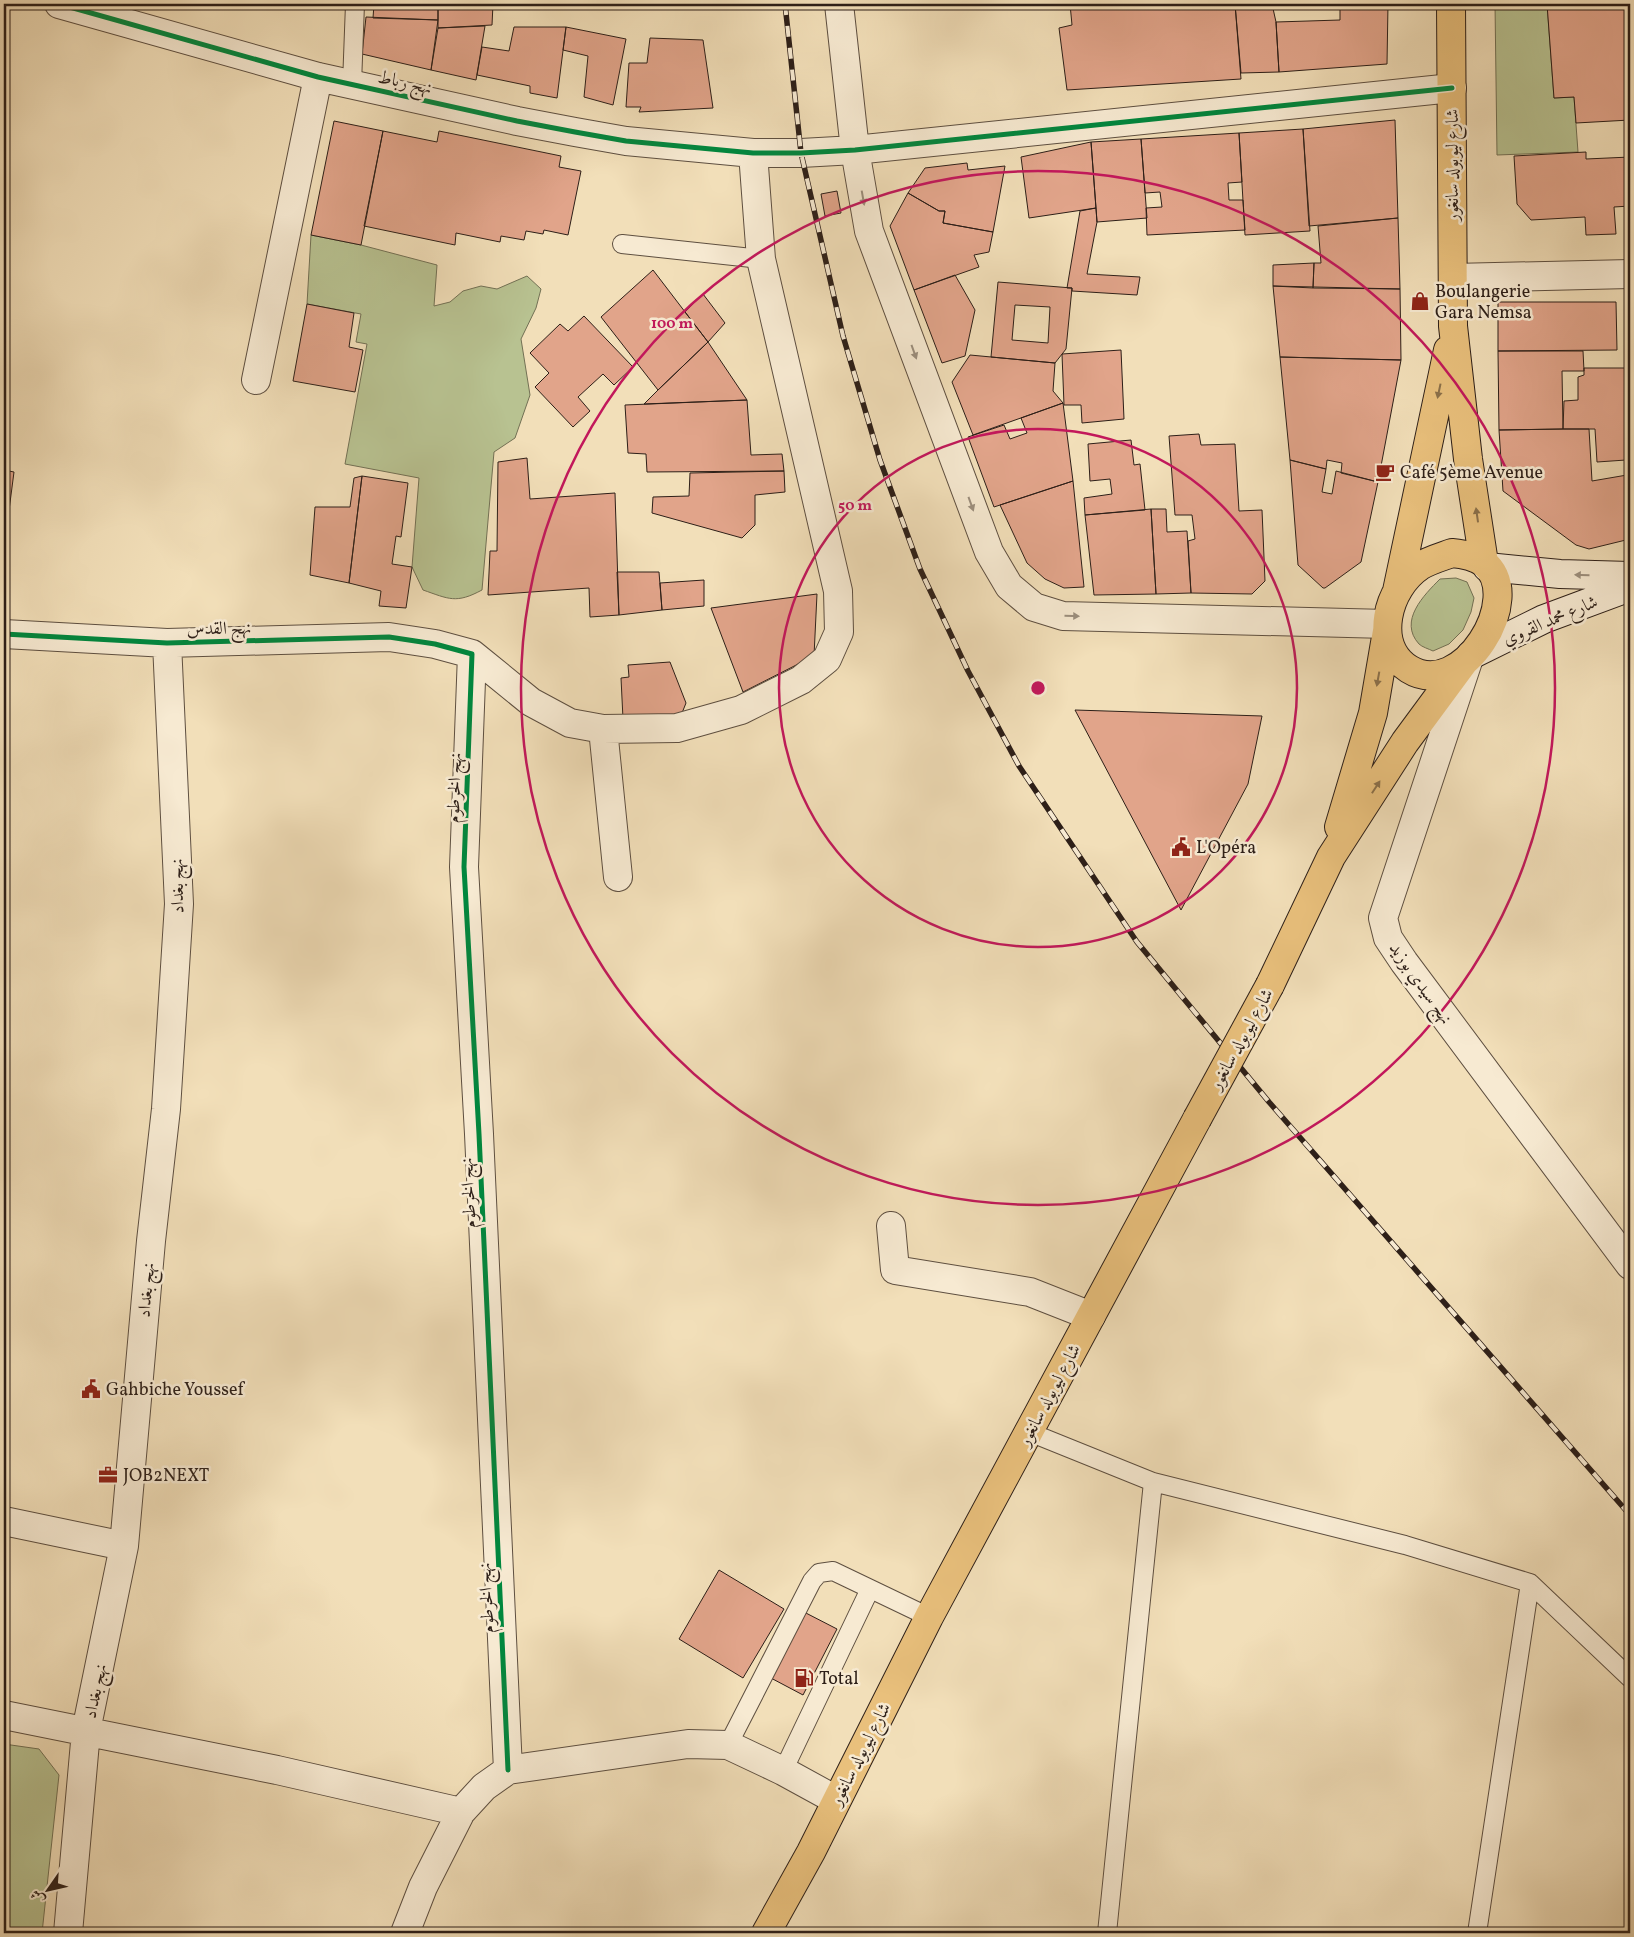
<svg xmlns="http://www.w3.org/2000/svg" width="1634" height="1937" viewBox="0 0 1634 1937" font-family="Vollkorn,Amiri,serif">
  <rect width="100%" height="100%" fill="#f2dfb9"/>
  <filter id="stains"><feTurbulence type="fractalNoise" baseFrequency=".004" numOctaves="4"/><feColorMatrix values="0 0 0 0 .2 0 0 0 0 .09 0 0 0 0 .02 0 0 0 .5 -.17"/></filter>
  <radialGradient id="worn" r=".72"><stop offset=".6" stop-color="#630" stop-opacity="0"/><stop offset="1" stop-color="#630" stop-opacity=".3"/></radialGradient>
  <path fill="#b8c291" stroke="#727054" d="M 1495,4 L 1547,4 L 1554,98 L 1574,97 L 1578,152 L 1497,155 Z
    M 311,235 L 361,245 L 437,265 L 434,306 L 450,302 L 463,291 L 481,286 L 497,289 L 527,276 L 541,289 L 536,308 L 521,339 L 530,395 L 515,438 L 494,452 L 482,590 C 456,604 449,599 423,590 L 412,567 L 419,478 L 345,464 L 367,344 L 356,342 L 361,314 L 307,304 Z
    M 1456,578 L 1467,582 L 1474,598 L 1471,612 L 1463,630 L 1449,644 L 1433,651 C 1429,649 1422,647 1419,644 C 1398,621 1424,595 1440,579 Z
    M 4,1744 L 39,1749 L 59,1775 L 42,1933 L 4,1933 Z"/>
  <path fill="#e1a48a" stroke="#2d1f18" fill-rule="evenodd" d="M 374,4 L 438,4 L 438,20 L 373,18 Z
    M 438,4 L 493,4 L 492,25 L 438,28 Z
    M 1070,4 L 1235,4 L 1241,79 L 1067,90 L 1059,28 L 1072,25 Z
    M 1235,4 L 1272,4 L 1276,22 L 1279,72 L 1241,73 Z
    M 1340,4 L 1388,4 L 1387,64 L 1279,72 L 1276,22 L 1340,20 Z
    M 1547,4 L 1630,4 L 1630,120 L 1576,123 L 1574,97 L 1554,98 Z
    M 366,17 L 438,20 L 431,70 L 362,54 Z
    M 485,26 L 476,80 L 431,70 L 438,28 Z
    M 514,27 L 566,27 L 557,98 L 530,93 L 530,86 L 477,75 L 482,47 L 509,51 Z
    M 566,27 L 626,39 L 613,105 L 584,97 L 588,56 L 563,50 Z
    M 650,38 L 703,40 L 713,108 L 639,112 L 641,107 L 626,107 L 629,63 L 647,63 Z
    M 1395,120 L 1398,218 L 1309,226 L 1303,129 Z
    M 334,121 L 383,131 L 361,245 L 311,235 Z
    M 1303,129 L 1310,231 L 1245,235 L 1239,133 Z
    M 383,131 L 437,142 L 439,131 L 561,156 L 559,167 L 581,171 L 568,235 L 544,230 L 543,234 L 526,231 L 524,240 L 501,236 L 500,242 L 456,233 L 455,245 L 364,226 Z
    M 1239,133 L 1242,182 L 1228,183 L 1229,200 L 1243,200 L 1245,230 L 1147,235 L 1146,208 L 1162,207 L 1160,192 L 1145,193 L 1141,139 Z
    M 1141,139 L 1147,218 L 1097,222 L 1091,142 Z
    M 1091,142 L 1096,208 L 1029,218 L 1021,157 Z
    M 1586,152 L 1586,159 L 1630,157 L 1630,206 L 1614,207 L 1616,234 L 1586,235 L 1585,217 L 1531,220 L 1517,204 L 1514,156 Z
    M 967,163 L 968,170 L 1005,166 L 993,232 L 943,223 L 945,211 L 939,211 L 908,193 L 925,168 Z
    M 837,191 L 841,213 L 825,216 L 821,194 Z
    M 908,193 L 939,211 L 945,211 L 943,223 L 993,232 L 989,252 L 974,255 L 979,267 L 914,290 L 890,226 Z
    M 1096,208 L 1097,222 L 1087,274 L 1140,277 L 1137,295 L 1072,291 L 1072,288 L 1067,288 L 1080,211 Z
    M 1398,218 L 1400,289 L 1313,288 L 1314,263 L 1321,263 L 1318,226 Z
    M 1314,263 L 1313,288 L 1273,286 L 1273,265 Z
    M 653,270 L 708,342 L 658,390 L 601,317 Z
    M 955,275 L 975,310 L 965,356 L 942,363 L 914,290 Z
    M 998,282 L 1072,288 L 1066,349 L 1055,363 L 991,357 ZM 1015,305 L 1050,307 L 1048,343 L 1012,340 Z
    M 1273,286 L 1400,289 L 1401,360 L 1280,357 Z
    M 703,294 L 725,323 L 708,342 L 685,312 Z
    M 1498,302 L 1616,302 L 1617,350 L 1498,351 Z
    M 307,304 L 354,313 L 349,347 L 363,350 L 355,392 L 293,381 Z
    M 1626,309 L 1630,309 L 1630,336 L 1627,336 Z
    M 584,316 L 633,367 L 614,385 L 603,374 L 578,397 L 590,411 L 573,427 L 535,387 L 549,373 L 530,353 L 560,324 L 568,331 Z
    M 708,342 L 747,400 L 644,404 L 658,390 Z
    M 1121,350 L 1124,419 L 1082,423 L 1081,405 L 1064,405 L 1062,354 Z
    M 1498,351 L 1583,351 L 1584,371 L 1562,371 L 1563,429 L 1499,430 Z
    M 970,355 L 1055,363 L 1053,391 L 1063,403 L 973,435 L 952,382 Z
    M 1280,357 L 1401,360 L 1378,482 L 1341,473 L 1342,463 L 1327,460 L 1326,469 L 1290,460 Z
    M 1584,368 L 1630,368 L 1630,518 L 1626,460 L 1597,462 L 1595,429 L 1563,429 L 1564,401 L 1578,400 L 1578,377 L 1584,375 Z
    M 747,400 L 751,455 L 782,454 L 784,471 L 647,472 L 646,454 L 628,453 L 625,405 Z
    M 1063,403 L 1073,481 L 994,507 L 968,437 L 1004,425 L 1010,439 L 1027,433 L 1021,418 Z
    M 1563,429 L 1589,429 L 1592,481 L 1627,475 L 1630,539 L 1589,549 L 1576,545 L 1503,491 L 1499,430 Z
    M 1199,434 L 1201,445 L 1235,444 L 1239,511 L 1262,510 L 1265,581 L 1252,594 L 1191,593 L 1188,541 L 1195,539 L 1192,515 L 1175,515 L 1169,436 Z
    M 1131,440 L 1134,465 L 1140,464 L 1145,510 L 1085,515 L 1084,498 L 1112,494 L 1110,479 L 1090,481 L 1088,444 Z
    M 527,458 L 530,499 L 615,493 L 619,615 L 590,617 L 589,588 L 488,595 L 490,551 L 497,551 L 498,462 Z
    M 1290,460 L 1326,469 L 1322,492 L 1332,494 L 1336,471 L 1378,482 L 1361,562 L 1325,588 L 1323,588 L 1298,565 Z
    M 4,470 L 14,472 L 8,518 L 4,518 Z
    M 784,471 L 785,492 L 755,495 L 755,525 L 742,538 L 652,513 L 653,497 L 689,496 L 690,473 Z
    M 362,476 L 408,483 L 401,537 L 396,536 L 392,564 L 412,567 L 406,608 L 379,606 L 381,591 L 349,583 Z
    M 362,476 L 349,583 L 310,575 L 315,507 L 350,507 L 354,478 Z
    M 1073,481 L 1084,587 L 1064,588 L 1045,579 L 1027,563 L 1000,505 Z
    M 1151,509 L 1166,509 L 1167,532 L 1187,531 L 1191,593 L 1156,594 Z
    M 1151,509 L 1156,594 L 1094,595 L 1085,515 Z
    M 617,572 L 659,572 L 662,610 L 619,615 Z
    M 704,580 L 704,606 L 662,610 L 660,583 Z
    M 817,594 L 814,656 L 743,692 L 711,608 Z
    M 670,662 L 686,703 L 680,718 L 623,719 L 621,678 L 629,677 L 628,665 Z
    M 1075,710 L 1262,716 L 1248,784 L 1181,910 Z
    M 719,1570 L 784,1609 L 743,1678 L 679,1639 Z
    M 802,1611 L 837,1629 L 803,1695 L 769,1677 Z"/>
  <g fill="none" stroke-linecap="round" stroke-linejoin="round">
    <g stroke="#5e4f40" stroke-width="20">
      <path id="service" d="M 352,84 L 355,4
        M 622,244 L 761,259
        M 1029,1432 L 1153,1482 L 1405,1545 L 1530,1583 L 1630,1678
        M 728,1745 L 812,1581 L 819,1573 L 833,1571 L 929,1617
        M 783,1771 L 870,1589
        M 1107,1933 L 1153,1482
        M 1477,1933 L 1530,1583"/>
    </g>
    <g stroke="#5e4f40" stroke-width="30">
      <path id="minor" d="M 59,4 L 318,77 L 517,121 L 575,132 L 626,141 L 753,153 L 801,153 L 855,150 L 1452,88
        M 839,4 L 855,150 L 869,231 L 989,552 L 1009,586 L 1034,607 L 1063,616 L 1387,624
        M 1453,278 L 1630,274
        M 256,380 L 318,77
        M 4,634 L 167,643 L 389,637 L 435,644 L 472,654 L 464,867 L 479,1134 L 508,1770
        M 472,654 L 531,702 L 570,723 L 603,729 L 677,728 L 741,710 L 801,680 L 827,659 L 839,632 L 838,591 L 761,259 L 753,153
        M 1469,658 L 1383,918 L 1388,938 L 1404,962 L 1630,1265
        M 603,729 L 618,877
        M 891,1226 L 895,1270 L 1030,1292 L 1091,1316
        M 4,1521 L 124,1546
        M 4,1715 L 277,1770 L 461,1812 L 484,1787 L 508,1770 L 688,1744 L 728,1745 L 783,1771 L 836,1800
        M 68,1933 L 86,1731 L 124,1546 L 151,1241 L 166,1109 L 179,904 L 167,643
        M 405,1933 L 423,1887 L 461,1812"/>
    </g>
    <g stroke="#2d1f18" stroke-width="30">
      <path id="secondary" d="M 1487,567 L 1560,574 L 1630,576
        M 1471,655 L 1544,619 L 1630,587"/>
    </g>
    <g stroke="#2d1f18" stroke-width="30">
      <path id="primary" d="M 1451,4 L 1453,326 L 1468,459 L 1484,563
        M 1452,553 C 1463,554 1475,556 1484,563 C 1526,597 1462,702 1409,669 C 1372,645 1387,588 1420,566 C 1430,560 1441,557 1452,553 Z
        M 1397,591 L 1448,350
        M 1339,827 L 1373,713 L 1387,631
        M 1270,985 L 1331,857 L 1405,742 L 1464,662
        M 766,1933 L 811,1852 L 929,1617 L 1197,1119"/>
    </g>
    <use href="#service" stroke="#f7ead2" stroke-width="18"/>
    <use href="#minor" stroke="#f7ead2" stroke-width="28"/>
    <use href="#secondary" stroke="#f7ead2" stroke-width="28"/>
    <use href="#primary" stroke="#e9c07c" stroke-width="28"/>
    <g stroke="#2d1f18" stroke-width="5.5">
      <path id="rail" d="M 785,4 L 801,153 L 843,336 L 880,460 L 920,569 L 968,671 L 1019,766 L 1137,942 L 1269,1102 L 1630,1515"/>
    </g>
    <use href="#rail" stroke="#f7ead2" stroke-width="4" stroke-dasharray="11" stroke-linecap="butt"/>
    <g stroke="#2d1f18" stroke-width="30" stroke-linecap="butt">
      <path id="primary-bridge" d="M 1197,1119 L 1270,985"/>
    </g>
    <use href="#primary-bridge" stroke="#e9c07c" stroke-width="28"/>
    <g stroke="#f7ead2" stroke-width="8">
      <path id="cycleway" d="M 59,4 L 318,77 L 517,121 L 575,132 L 626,141 L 753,153 L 801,153 L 855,150 L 1452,88
        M 4,634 L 167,643 L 389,637 L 435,644 L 472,654 L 464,867 L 479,1134 L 508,1770"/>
    </g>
    <use href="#cycleway" stroke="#00873e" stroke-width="5"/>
  </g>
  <defs><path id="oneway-solid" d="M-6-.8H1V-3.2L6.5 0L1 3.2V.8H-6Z" transform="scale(1.25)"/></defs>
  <g fill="#9c8f7e">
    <use href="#oneway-solid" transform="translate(863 198) rotate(80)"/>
    <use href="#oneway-solid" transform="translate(914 352) rotate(70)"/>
    <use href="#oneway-solid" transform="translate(971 504) rotate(70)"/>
    <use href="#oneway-solid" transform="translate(1582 575) rotate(-178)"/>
    <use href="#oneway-solid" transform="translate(1072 616) rotate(1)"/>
  </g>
  <g fill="#8b704a">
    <use href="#oneway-solid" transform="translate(1439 391) rotate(102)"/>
    <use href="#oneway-solid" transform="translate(1477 515) rotate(-98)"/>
    <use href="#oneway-solid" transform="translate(1378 679) rotate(100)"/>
    <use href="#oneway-solid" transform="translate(1376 787) rotate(-57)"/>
  </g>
  <g fill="none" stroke="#c2185b" stroke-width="2.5">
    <circle cx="1038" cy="688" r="259"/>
    <circle cx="1038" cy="688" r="517"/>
  </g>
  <defs>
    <g id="shop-bare" transform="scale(1.5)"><path d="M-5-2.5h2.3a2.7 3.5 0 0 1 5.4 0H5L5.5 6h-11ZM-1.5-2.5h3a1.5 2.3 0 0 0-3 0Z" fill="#8f2418" stroke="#f7ead2" stroke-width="2.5" paint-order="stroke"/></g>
    <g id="cafe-bare" transform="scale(1.5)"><path d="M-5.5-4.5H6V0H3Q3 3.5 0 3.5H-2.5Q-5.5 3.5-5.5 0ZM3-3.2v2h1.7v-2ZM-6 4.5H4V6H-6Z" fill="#8f2418" stroke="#f7ead2" stroke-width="2.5" paint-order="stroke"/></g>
    <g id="civic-bare" transform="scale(1.5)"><path d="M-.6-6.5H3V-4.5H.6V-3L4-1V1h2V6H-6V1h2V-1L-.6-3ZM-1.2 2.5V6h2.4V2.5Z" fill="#8f2418" stroke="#f7ead2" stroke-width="2.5" paint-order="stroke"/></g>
    <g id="office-bare" transform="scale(1.5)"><path d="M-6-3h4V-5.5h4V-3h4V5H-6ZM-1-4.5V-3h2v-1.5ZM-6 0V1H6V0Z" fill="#8f2418" stroke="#f7ead2" stroke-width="2.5" paint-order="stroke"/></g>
    <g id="fuel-bare" transform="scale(1.5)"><path d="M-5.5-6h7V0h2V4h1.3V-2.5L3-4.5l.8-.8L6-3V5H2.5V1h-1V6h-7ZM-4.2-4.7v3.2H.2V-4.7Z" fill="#8f2418" stroke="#f7ead2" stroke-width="2.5" paint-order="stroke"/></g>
  </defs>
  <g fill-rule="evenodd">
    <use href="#shop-bare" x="1420" y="301"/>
    <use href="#cafe-bare" x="1385" y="472"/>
    <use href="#civic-bare" x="1181" y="847"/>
    <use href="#civic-bare" x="91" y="1389"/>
    <use href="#office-bare" x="108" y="1475"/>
    <use href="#fuel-bare" x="804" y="1678"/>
  </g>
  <g text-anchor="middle" stroke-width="5" stroke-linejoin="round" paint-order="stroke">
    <g font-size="18" fill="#2d1f18" stroke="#f7ead2">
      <text transform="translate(405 82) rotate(13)" y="6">نهج رباط</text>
      <text transform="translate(1452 165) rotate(-90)" y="6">شارع ليوبولد سانغور</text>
      <text transform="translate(1550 620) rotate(-23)" y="6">شارع محمد القروي</text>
      <text transform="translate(219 628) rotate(-1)" y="6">نهج القدس</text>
      <text transform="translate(454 788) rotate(-88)" y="6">نهج الخرطوم</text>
      <text transform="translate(177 886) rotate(-91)" y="6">نهج بغداد</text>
      <text transform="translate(1421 983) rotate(55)" y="6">نهج سيدي بوزيد</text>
      <text transform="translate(1241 1039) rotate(-61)" y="6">شارع ليوبولد سانغور</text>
      <text transform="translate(468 1193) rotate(-93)" y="6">نهج الخرطوم</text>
      <text transform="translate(146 1290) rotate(-85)" y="6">نهج بغداد</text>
      <text transform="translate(1049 1395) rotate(-62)" y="6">شارع ليوبولد سانغور</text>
      <text transform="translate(486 1598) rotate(-93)" y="6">نهج الخرطوم</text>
      <text transform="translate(95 1691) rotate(-78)" y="6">نهج بغداد</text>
      <text transform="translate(860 1754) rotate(-63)" y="6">شارع ليوبولد سانغور</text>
    </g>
    <g font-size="18" fill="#2d1f18" stroke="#f7ead2" text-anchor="start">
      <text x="1435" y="297">Boulangerie<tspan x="1435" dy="21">Gara Nemsa</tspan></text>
      <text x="1400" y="478">Café 5ème Avenue</text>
      <text x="1196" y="853">L'Opéra</text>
      <text x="106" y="1395">Gahbiche Youssef</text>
      <text x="123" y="1481">JOB2NEXT</text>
      <text x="819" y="1684">Total</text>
    </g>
  </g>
  <circle cx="1038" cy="688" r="8" fill="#c2185b" stroke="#f7ead2" stroke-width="2.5"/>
  <g font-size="15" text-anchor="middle" font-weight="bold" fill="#c2185b" stroke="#f7ead2" stroke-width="5" stroke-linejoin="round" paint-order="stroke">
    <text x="672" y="328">100 m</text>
    <text x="855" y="510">50 m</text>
  </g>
  <rect width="1634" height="1937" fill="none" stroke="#f2dfb9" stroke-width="20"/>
  <rect x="5" y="5" width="1624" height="1927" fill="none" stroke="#2d1f18" stroke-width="2.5"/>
  <rect x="10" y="10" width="1614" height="1917" fill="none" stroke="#2d1f18"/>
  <g transform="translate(48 1890) rotate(236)" stroke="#f7ead2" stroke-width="4" paint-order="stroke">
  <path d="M0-4L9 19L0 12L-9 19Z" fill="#2d1f18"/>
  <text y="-8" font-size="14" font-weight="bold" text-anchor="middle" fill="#2d1f18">ش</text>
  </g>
  <rect width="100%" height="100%" filter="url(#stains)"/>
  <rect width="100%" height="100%" fill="url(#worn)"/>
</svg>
